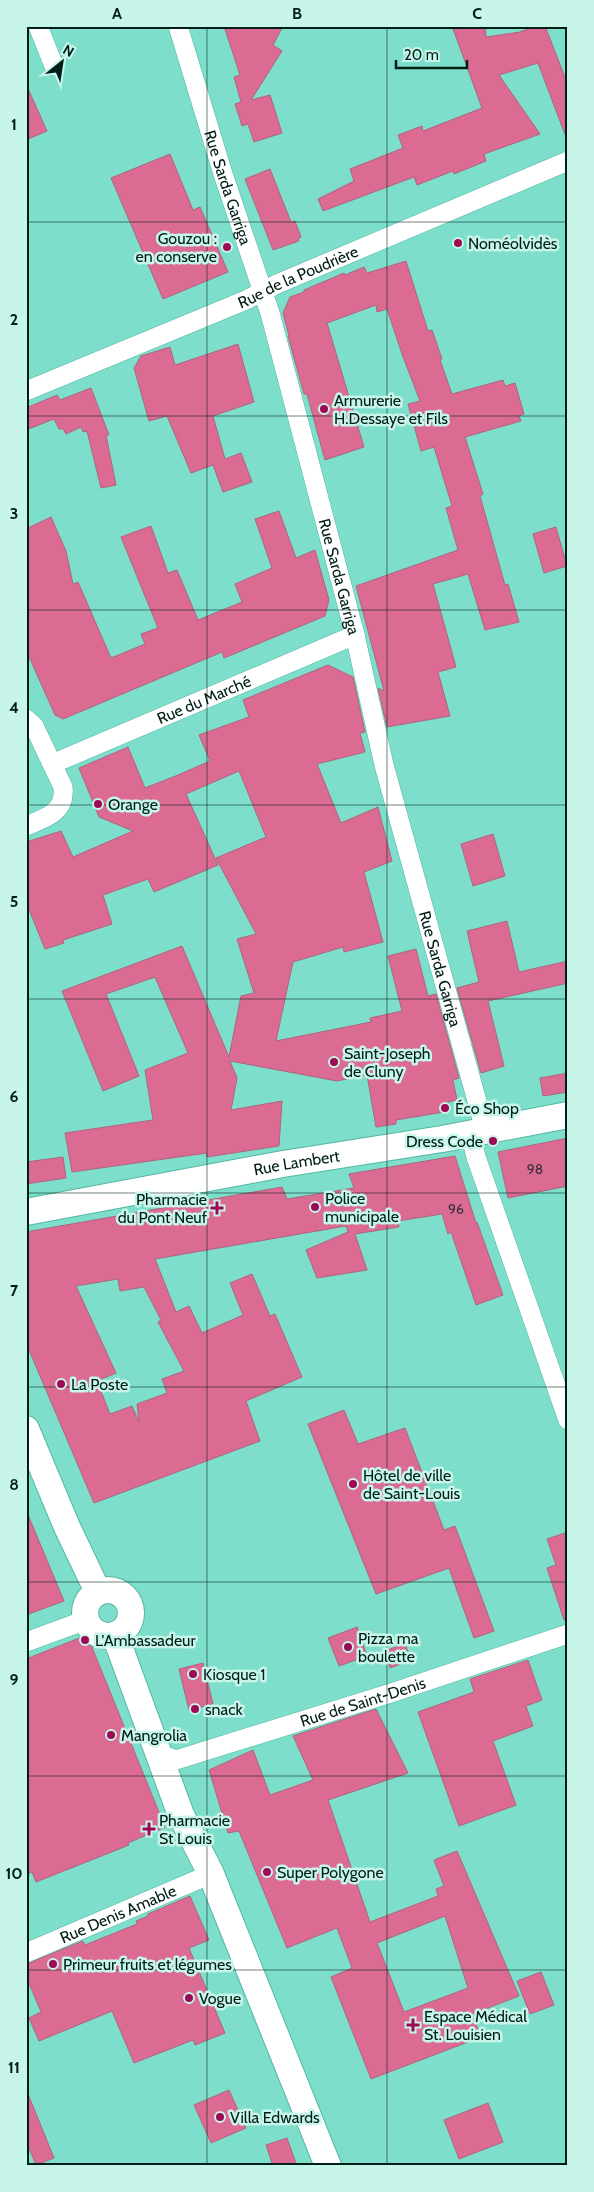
<svg xmlns="http://www.w3.org/2000/svg" width="594" height="2192" viewBox="0 0 594 2192" font-family="Cabin,sans-serif">
  <rect width="100%" height="100%" fill="#7cdecb"/>
  <path fill="#db6b93" stroke="#ae657d" fill-rule="evenodd" d="M 224,26 L 283,26 L 273,45 L 282,51 L 251,100 L 270,95 L 282,133 L 254,142 L 248,124 L 242,126 L 235,104 L 241,102 L 234,77 L 240,75 Z
    M 452,26 L 485,26 L 486,37 L 520,32 L 536,26 L 545,26 L 568,85 L 568,137 L 566,137 L 538,63 L 499,75 L 540,134 L 484,154 L 486,161 L 454,174 L 453,171 L 417,185 L 414,177 L 323,211 L 318,199 L 354,181 L 350,169 L 403,148 L 398,135 L 422,126 L 423,131 L 482,108 Z
    M 26,84 L 47,131 L 26,140 Z
    M 170,154 L 193,210 L 200,207 L 228,272 L 163,299 L 111,178 Z
    M 270,169 L 291,222 L 295,221 L 301,237 L 298,239 L 299,241 L 273,250 L 245,179 Z
    M 406,261 L 428,331 L 432,330 L 442,359 L 440,360 L 452,394 L 503,380 L 505,386 L 515,383 L 524,414 L 519,416 L 521,421 L 465,437 L 483,494 L 480,496 L 505,585 L 508,584 L 519,622 L 485,630 L 468,574 L 433,584 L 456,667 L 438,672 L 450,716 L 387,727 L 378,688 L 384,691 L 356,586 L 458,550 L 446,508 L 452,506 L 434,447 L 421,451 L 408,404 L 420,401 L 402,354 L 387,309 L 377,312 L 376,305 L 327,323 L 364,447 L 325,460 L 311,409 L 307,394 L 304,394 L 288,336 L 289,336 L 283,313 L 290,297 L 304,292 L 304,290 L 344,273 L 345,275 L 364,267 L 367,273 Z
    M 238,344 L 254,402 L 213,416 L 225,459 L 241,453 L 252,482 L 223,492 L 213,465 L 191,473 L 167,416 L 149,421 L 134,368 L 141,356 L 170,347 L 175,365 Z
    M 91,388 L 109,435 L 106,435 L 116,485 L 101,488 L 87,431 L 83,432 L 81,427 L 66,434 L 63,429 L 59,429 L 54,419 L 26,430 L 26,408 L 57,395 L 60,400 Z
    M 279,511 L 296,558 L 315,550 L 329,600 L 325,616 L 224,658 L 222,652 L 63,719 L 55,715 L 26,650 L 26,529 L 51,517 L 66,551 L 73,584 L 78,582 L 111,658 L 145,644 L 141,634 L 158,628 L 121,537 L 151,526 L 168,573 L 177,570 L 198,620 L 242,602 L 235,584 L 272,568 L 255,519 Z
    M 556,527 L 567,566 L 544,573 L 533,534 Z
    M 328,665 L 353,677 L 365,732 L 360,733 L 365,752 L 317,764 L 341,823 L 378,807 L 392,861 L 364,872 L 383,942 L 344,952 L 343,947 L 293,962 L 276,1041 L 371,1022 L 370,1018 L 402,1011 L 388,956 L 416,949 L 428,996 L 436,994 L 459,1078 L 453,1080 L 457,1100 L 448,1102 L 450,1111 L 396,1120 L 396,1124 L 376,1127 L 367,1075 L 337,1081 L 230,1061 L 237,1078 L 231,1110 L 282,1101 L 279,1146 L 207,1157 L 207,1153 L 72,1172 L 65,1133 L 153,1120 L 145,1070 L 188,1053 L 155,977 L 106,994 L 139,1076 L 103,1091 L 62,991 L 182,946 L 229,1057 L 241,996 L 254,993 L 237,939 L 256,934 L 216,858 L 266,837 L 239,771 L 186,794 L 218,865 L 154,892 L 148,879 L 103,895 L 112,924 L 63,940 L 64,943 L 45,949 L 26,902 L 26,842 L 61,831 L 73,857 L 133,831 L 99,817 L 79,768 L 128,747 L 145,788 L 178,775 L 210,761 L 199,735 L 249,717 L 243,700 Z
    M 493,834 L 505,876 L 473,886 L 461,844 Z
    M 507,921 L 519,972 L 568,961 L 568,983 L 488,1001 L 504,1066 L 481,1073 L 457,988 L 479,982 L 467,931 Z
    M 568,1073 L 568,1092 L 543,1096 L 540,1078 Z
    M 568,1138 L 568,1186 L 508,1198 L 498,1152 Z
    M 455,1156 L 476,1223 L 477,1222 L 503,1295 L 476,1305 L 451,1232 L 448,1234 L 442,1214 L 398,1221 L 399,1227 L 355,1234 L 367,1270 L 317,1278 L 306,1250 L 348,1232 L 346,1226 L 155,1259 L 176,1312 L 189,1306 L 202,1333 L 243,1315 L 230,1283 L 252,1274 L 270,1316 L 275,1314 L 302,1377 L 246,1401 L 260,1441 L 94,1503 L 26,1343 L 26,1232 L 282,1187 L 287,1199 L 354,1188 L 349,1174 ZM 118,1279 L 120,1291 L 144,1287 L 161,1320 L 158,1322 L 184,1371 L 162,1379 L 167,1393 L 137,1404 L 139,1422 L 132,1406 L 110,1414 L 97,1381 L 116,1373 L 76,1286 Z
    M 63,1157 L 66,1178 L 26,1184 L 26,1162 Z
    M 344,1410 L 358,1444 L 405,1428 L 444,1530 L 455,1526 L 494,1631 L 474,1638 L 449,1568 L 376,1594 L 308,1424 Z
    M 26,1510 L 64,1601 L 26,1615 Z
    M 568,1532 L 568,1619 L 564,1620 L 547,1568 L 556,1565 L 547,1539 Z
    M 357,1627 L 367,1656 L 339,1666 L 328,1638 Z
    M 87,1635 L 165,1827 L 128,1843 L 129,1845 L 36,1882 L 32,1872 L 26,1875 L 26,1659 Z
    M 405,1644 L 411,1660 L 390,1668 L 384,1651 Z
    M 528,1660 L 542,1700 L 526,1706 L 533,1726 L 493,1741 L 516,1805 L 459,1826 L 418,1712 L 474,1692 L 470,1679 Z
    M 203,1663 L 213,1704 L 189,1710 L 179,1669 Z
    M 376,1709 L 408,1773 L 328,1800 L 370,1922 L 438,1896 L 436,1889 L 444,1886 L 434,1860 L 457,1851 L 519,1996 L 472,2014 L 481,2037 L 371,2079 L 331,1977 L 352,1968 L 337,1928 L 287,1948 L 239,1831 L 228,1833 L 209,1770 L 253,1750 L 270,1795 L 313,1780 L 293,1736 ZM 445,1916 L 468,1988 L 404,2012 L 377,1943 Z
    M 190,1896 L 209,1940 L 189,1948 L 225,2033 L 195,2045 L 193,2040 L 134,2063 L 112,2011 L 39,2041 L 29,2018 L 41,2012 L 26,1976 L 26,1964 L 83,1941 L 85,1945 L 137,1924 L 136,1921 L 148,1916 L 148,1914 Z
    M 541,1972 L 554,2005 L 530,2014 L 517,1981 Z
    M 26,2089 L 54,2158 L 36,2165 L 26,2141 Z
    M 229,2090 L 246,2128 L 211,2143 L 194,2105 Z
    M 488,2103 L 503,2142 L 459,2159 L 444,2120 Z
    M 287,2138 L 297,2166 L 273,2166 L 266,2145 Z"/>
  <g fill="none" stroke-linecap="round" stroke-linejoin="round">
    <g stroke="#53b7a4" stroke-width="20">
      <g id="minor">
        <path d="M 38,26 L 54,66"/>
        <path id="s1" d="M 178,26 L 223,174 L 270,313 L 355,635 L 384,765 L 485,1130"/>
        <path id="s2" d="M 26,391 L 246,300 L 277,284 L 568,161"/>
        <path d="M 26,719 L 34,726 L 63,787 C 66,812 46,818 26,826"/>
        <path id="s3" d="M 52,764 L 355,635"/>
        <path d="M 470,1133 L 476,1157 L 568,1420"/>
        <path d="M 26,1642 L 86,1620"/>
        <path id="s4" d="M 158,1753 L 176,1760 L 391,1693 L 568,1634"/>
        <path id="s5" d="M 26,1953 L 211,1874"/>
      </g>
    </g>
    <g stroke="#53b7a4" stroke-width="28">
      <g id="secondary">
        <path id="s6" d="M 26,1212 L 283,1164 L 442,1139 L 568,1115"/>
        <path d="M 26,1429 L 67,1527 L 98,1592"/>
        <circle cx="108" cy="1613" r="23"/>
        <path d="M 115,1635 L 181,1815 L 211,1874 L 328,2166"/>
      </g>
    </g>
    <use href="#minor" stroke="#fff" stroke-width="19"/>
    <use href="#secondary" stroke="#fff" stroke-width="26"/>
  </g>
  <path fill="none" stroke="#001e18" stroke-width="1" stroke-opacity="0.55" d="M 207,26 L 207,2166M 387,26 L 387,2166M 26,222 L 568,222M 26,416 L 568,416M 26,610 L 568,610M 26,805 L 568,805M 26,999 L 568,999M 26,1193 L 568,1193M 26,1387 L 568,1387M 26,1582 L 568,1582M 26,1776 L 568,1776M 26,1970 L 568,1970"/>
  <g fill="#9d0954" stroke="#c8f5ea" stroke-width="2">
    <circle cx="458" cy="243" r="5"/>
    <circle cx="227" cy="247" r="5"/>
    <circle cx="324" cy="409" r="5"/>
    <circle cx="98" cy="804" r="5"/>
    <circle cx="334" cy="1062" r="5"/>
    <circle cx="445" cy="1108" r="5"/>
    <circle cx="493" cy="1141" r="5"/>
    <circle cx="315" cy="1207" r="5"/>
    <path d="M214.5 1200.5h5v5h5v5h-5v5h-5v-5h-5v-5h5z"/>
    <circle cx="61" cy="1384" r="5"/>
    <circle cx="353" cy="1484" r="5"/>
    <circle cx="85" cy="1640" r="5"/>
    <circle cx="348" cy="1647" r="5"/>
    <circle cx="193" cy="1674" r="5"/>
    <circle cx="195" cy="1709" r="5"/>
    <circle cx="111" cy="1735" r="5"/>
    <path d="M146.5 1821.5h5v5h5v5h-5v5h-5v-5h-5v-5h5z"/>
    <circle cx="267" cy="1872" r="5"/>
    <circle cx="53" cy="1964" r="5"/>
    <circle cx="189" cy="1998" r="5"/>
    <path d="M410.5 2017.5h5v5h5v5h-5v5h-5v-5h-5v-5h5z"/>
    <circle cx="220" cy="2117" r="5"/>
  </g>
  <g text-anchor="middle" stroke-width="5" stroke-linejoin="round" paint-order="stroke">
    <g font-size="14" fill="#373137">
      <text x="535" y="1174">98</text>
      <text x="456" y="1214">96</text>
    </g>
    <g font-size="16" fill="#001e18" stroke="#c8f5ea">
      <text dy="6" stroke="none"><textPath href="#s1" startOffset="169">Rue Sarda Garriga</textPath></text>
      <text dy="6" stroke="none"><textPath href="#s2" startOffset="295">Rue de la Poudrière</textPath></text>
      <text dy="6" stroke="none"><textPath href="#s1" startOffset="574">Rue Sarda Garriga</textPath></text>
      <text dy="6" stroke="none"><textPath href="#s3" startOffset="165">Rue du Marché</textPath></text>
      <text dy="6" stroke="none"><textPath href="#s1" startOffset="979">Rue Sarda Garriga</textPath></text>
      <text dy="6" stroke="none"><textPath href="#s6" startOffset="275">Rue Lambert</textPath></text>
      <text dy="6" stroke="none"><textPath href="#s4" startOffset="215">Rue de Saint-Denis</textPath></text>
      <text dy="6" stroke="none"><textPath href="#s5" startOffset="100">Rue Denis Amable</textPath></text>
    </g>
    <g font-size="16" fill="#001e18" stroke="#c8f5ea" text-anchor="start">
      <text x="217" y="244" text-anchor="end">Gouzou :<tspan x="217" dy="18">en conserve</tspan></text>
      <text x="468" y="249">Noméolvidès</text>
      <text x="334" y="406">Armurerie<tspan x="334" dy="18">H.Dessaye et Fils</tspan></text>
      <text x="108" y="810">Orange</text>
      <text x="344" y="1059">Saint-Joseph<tspan x="344" dy="18">de Cluny</tspan></text>
      <text x="455" y="1114">Éco Shop</text>
      <text x="483" y="1147" text-anchor="end">Dress Code</text>
      <text x="325" y="1204">Police<tspan x="325" dy="18">municipale</tspan></text>
      <text x="207" y="1205" text-anchor="end">Pharmacie<tspan x="207" dy="18">du Pont Neuf</tspan></text>
      <text x="71" y="1390">La Poste</text>
      <text x="363" y="1481">Hôtel de ville<tspan x="363" dy="18">de Saint-Louis</tspan></text>
      <text x="358" y="1644">Pizza ma<tspan x="358" dy="18">boulette</tspan></text>
      <text x="95" y="1646">L'Ambassadeur</text>
      <text x="203" y="1680">Kiosque 1</text>
      <text x="205" y="1715">snack</text>
      <text x="121" y="1741">Mangrolia</text>
      <text x="159" y="1826">Pharmacie<tspan x="159" dy="18">St Louis</tspan></text>
      <text x="277" y="1878">Super Polygone</text>
      <text x="63" y="1970">Primeur fruits et légumes</text>
      <text x="199" y="2004">Vogue</text>
      <text x="424" y="2022">Espace Médical<tspan x="424" dy="18">St. Louisien</tspan></text>
      <text x="230" y="2123">Villa Edwards</text>
    </g>
  </g>
  <rect width="594" height="2192" fill="none" stroke="#c8f5ea" stroke-width="55"/>
  <g transform="translate(62 62) rotate(30)" stroke="#c8f5ea" stroke-width="4" paint-order="stroke">
  <path d="M0-4L9 19L0 12L-9 19Z" fill="#001e18"/>
  <text y="-8" font-size="14" font-weight="bold" text-anchor="middle" fill="#001e18">N</text>
  </g>
  <path d="M396 60v8h71v-8" fill="none" stroke="#001e18" stroke-width="2.5"/>
  <text x="404" y="60" font-size="15" fill="#001e18" stroke="#c8f5ea" stroke-width="4" paint-order="stroke">20 m</text>
  <rect x="28" y="28" width="538" height="2136" fill="none" stroke="#001e18" stroke-width="2"/>
  <g font-size="16" text-anchor="middle" font-weight="bold" fill="#001e18">
    <text x="117" y="19">A</text>
    <text x="297" y="19">B</text>
    <text x="477" y="19">C</text>
    <text x="14" y="130">1</text>
    <text x="14" y="325">2</text>
    <text x="14" y="519">3</text>
    <text x="14" y="713">4</text>
    <text x="14" y="907">5</text>
    <text x="14" y="1102">6</text>
    <text x="14" y="1296">7</text>
    <text x="14" y="1490">8</text>
    <text x="14" y="1685">9</text>
    <text x="14" y="1879">10</text>
    <text x="14" y="2073">11</text>
  </g>
</svg>
